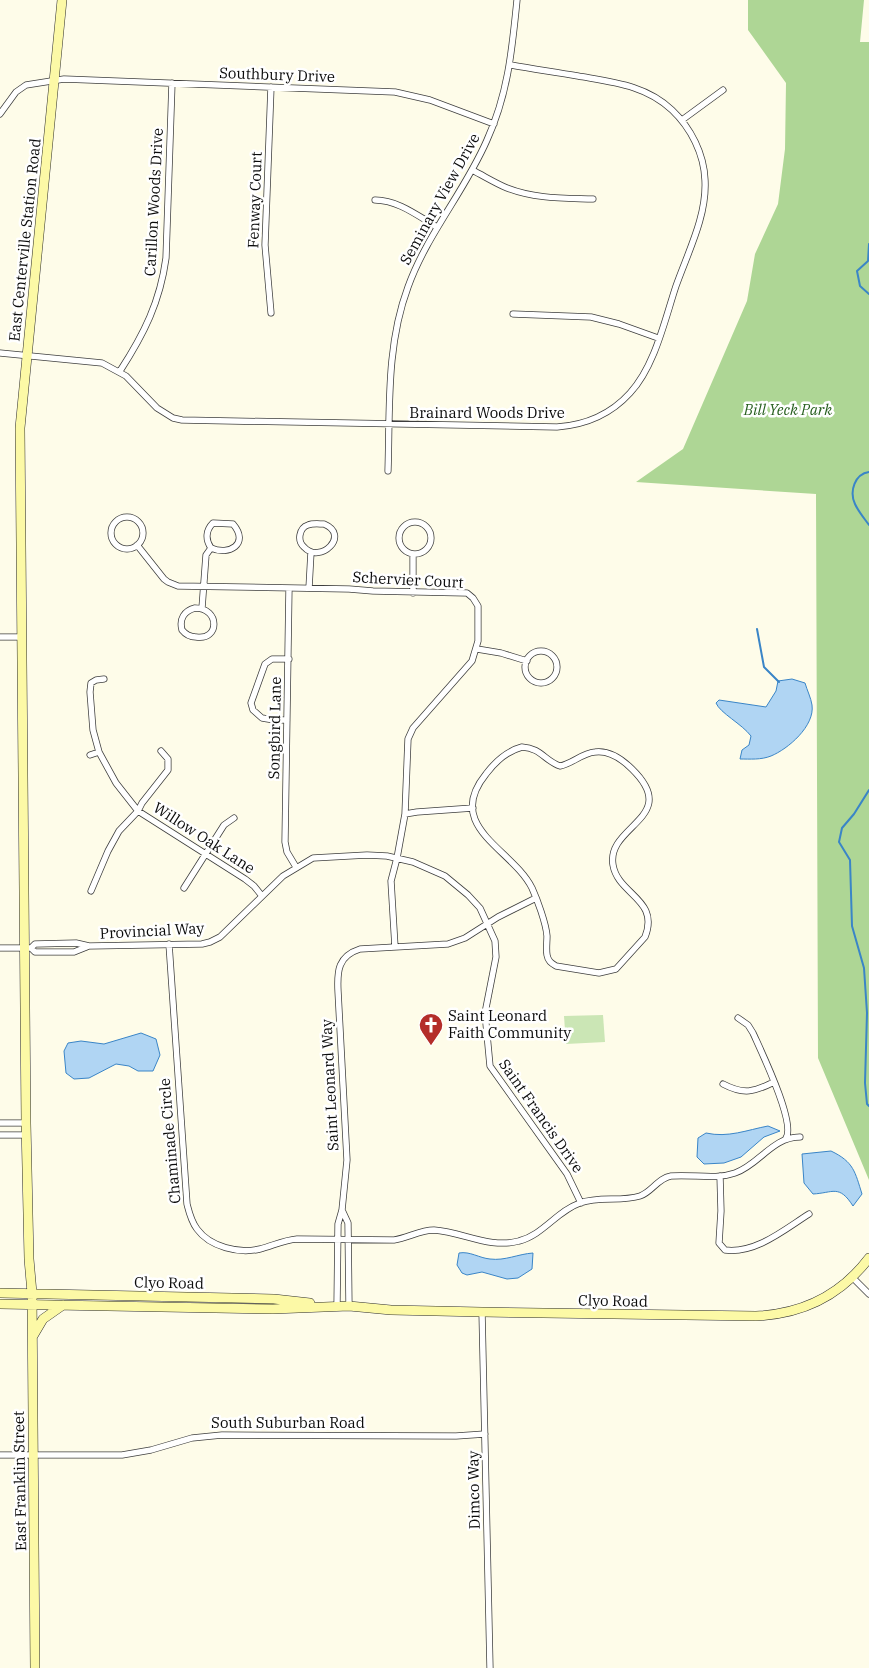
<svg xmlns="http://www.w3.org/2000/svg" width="869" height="1668" viewBox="0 0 869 1668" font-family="'IBM Plex Serif',serif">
  <rect width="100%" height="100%" fill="#fefce9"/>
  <path fill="#cbe6b5" d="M 603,1015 L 605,1042 L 566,1044 L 564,1016 Z"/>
  <path fill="#aed695" d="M 748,0 L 864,0 L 860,42 L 869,42 L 869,1180 L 818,1058 L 816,494 L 636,482 L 683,449 L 747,301 L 755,254 L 778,204 L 785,149 L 786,83 L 748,30 Z"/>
  <path fill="#b0d5f3" stroke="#3a85c7" d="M 792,679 L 805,683 C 807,690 811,698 812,705 C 815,726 788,749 771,756 C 761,760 750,759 740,759 L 742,750 L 749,745 L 751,736 C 742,724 720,713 716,703 L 719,700 L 766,707 L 776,691 L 778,681 Z
    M 141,1033 L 156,1039 L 160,1055 L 153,1071 L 138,1071 L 129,1066 L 116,1064 L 89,1078 L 74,1079 L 66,1073 L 64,1051 L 68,1043 L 81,1041 L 104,1044 Z
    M 768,1126 L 780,1131 L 764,1137 L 741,1157 L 724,1163 L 704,1164 L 697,1157 L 698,1138 L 706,1133 C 728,1138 747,1130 768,1126 Z
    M 831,1151 C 854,1162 855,1172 862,1194 L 853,1206 C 839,1184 833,1193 813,1194 L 804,1183 L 802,1154 Z
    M 459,1253 C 470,1251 479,1258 490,1259 C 505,1261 518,1254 533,1253 L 532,1269 L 518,1278 L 507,1279 L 482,1272 L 467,1275 L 462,1273 L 457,1265 Z"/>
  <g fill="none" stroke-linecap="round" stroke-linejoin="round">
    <path stroke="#3a85c7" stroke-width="2" d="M 869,244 L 868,261 L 857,271 L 860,286 L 869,294
      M 869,472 C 855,474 849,491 855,504 C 858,511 864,518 869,525
      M 757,629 L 764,667 L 779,682
      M 869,790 L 854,814 L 842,828 L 839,842 L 850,860 L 852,926 L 864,968 L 867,1013 L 865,1083 L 867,1104 L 869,1106"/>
    <g stroke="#3e3e3e" stroke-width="7">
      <path id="street" d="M 0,114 L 16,92 L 26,85 L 64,79 L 395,92 L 430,100 L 494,124
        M 682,120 L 723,90
        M 472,170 C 484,176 495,183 507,188 C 535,199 564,198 593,199
        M 375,200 C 398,200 418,216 437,227
        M 271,313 L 265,245 L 271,87
        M 513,314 L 591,317 L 619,324 L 658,338
        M 0,353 L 102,363 L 126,376 L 157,408 L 173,418 L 182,420 L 557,427 C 585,425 611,414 630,393 C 655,366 665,319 676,286 C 688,252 707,216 705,180 C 704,154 691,128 672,110 C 646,85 612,82 578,76 C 555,72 533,69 511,65
        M 120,371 C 144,334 160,302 166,258 L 172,83
        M 388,471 C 390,409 386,346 408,287 C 427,234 465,191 487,140 C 508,94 512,50 517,0
        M111 533a16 16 0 1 1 32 0a16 16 0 1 1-32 0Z
        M399 538a16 16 0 1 1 32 0a16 16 0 1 1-32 0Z
        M 213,523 L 233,524 C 250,544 229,556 211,548 C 205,539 206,530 213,523 Z
        M 324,524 C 351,535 320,565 304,547 C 297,541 299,528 308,525 C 313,523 319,524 324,524 Z
        M 137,545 L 164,579 L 168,582 L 178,586 L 349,589 L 373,591 L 467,593 L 473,598 L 478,606 L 478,641 L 472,661 L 413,728 L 408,739 L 405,814 L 397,858 L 391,881 L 395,947
        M 413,554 L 413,593
        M 289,588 L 285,842 L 287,852 L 296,867
        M 309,588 L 311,552
        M 195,608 C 220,608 220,641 196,637 C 190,637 186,635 182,630 C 179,619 184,611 195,608 Z
        M 202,608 L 206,555 L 211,548
        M 0,637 L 22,637
        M 477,649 L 501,653 L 527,661
        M525 667a16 16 0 1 1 32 0a16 16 0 1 1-32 0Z
        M 104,679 L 96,680 L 91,683 L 90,692 L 93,730 L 99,752 L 116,783 L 138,811 L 245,879 L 254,886 L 262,896
        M 287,720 L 274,720 L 262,718 L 253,710 L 251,703 L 265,664 L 272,659 L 289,659
        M 522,747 C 541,748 545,761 560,766 C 572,764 582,753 595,752 C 610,750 622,759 632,769 C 682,818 606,825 613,865 C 618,895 660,899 645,937 L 616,969 L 599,973 L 556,966 C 551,963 548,961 547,955 C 546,949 547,942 547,936 C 546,923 537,899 532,888 C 513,849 443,827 486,774 C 495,762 507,751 522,747 Z
        M 90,755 L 99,752
        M 405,814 L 417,812 L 473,808
        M 184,888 L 224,825 L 234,818
        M 91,891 L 108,851 L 119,831 L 138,811 L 142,803 L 168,770 L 168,759 L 161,751
        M 169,944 L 187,1204 C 189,1212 191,1221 197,1229 C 210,1247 239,1254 260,1249 C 272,1246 284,1240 297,1239 L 394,1240 C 408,1238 420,1230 434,1230 C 463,1232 490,1249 519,1241 C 543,1235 557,1211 580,1203 C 599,1196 621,1202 640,1196 C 652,1192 658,1178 671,1176 C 693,1174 715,1180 735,1173 C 759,1165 772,1137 800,1137
        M 0,948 L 31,948 L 35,952 L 74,952 L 89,946
        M 31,948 L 35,944 L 76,943 L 89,946 L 202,944 L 210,942 L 220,937 L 283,876 L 313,858 L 367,855 L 387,856 L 413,862 L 445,876 L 468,895 L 480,908 L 495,941 L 496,957 L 485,1013 L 490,1066 L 567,1174 L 581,1203
        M 738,1018 L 748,1025 L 753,1033 C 761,1051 796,1123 786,1138
        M 723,1084 C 744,1095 754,1092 774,1082
        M 0,1123 L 26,1123
        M 0,1135 L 27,1135
        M 720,1176 L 721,1211 L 719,1243 L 725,1250 C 756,1254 785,1229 809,1214
        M 342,1210 L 348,1223 L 349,1306
        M 852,1277 L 869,1294
        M 337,1306 L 338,1224 L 342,1210 L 347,1160 L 338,991 C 337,971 338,956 360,949 L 448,944 L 465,938 L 498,917 L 536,898
        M 482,1312 L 490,1668
        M 0,1455 L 122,1455 L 151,1450 L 192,1438 L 222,1435 L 456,1436 L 485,1434"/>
    </g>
    <g stroke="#2d2d2d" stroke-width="10">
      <path id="secondary" d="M 0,1293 L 274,1299 L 310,1303
        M 0,1304 L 273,1309 L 349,1306 L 391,1310 L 482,1312 L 756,1316 C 802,1314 841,1295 869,1258
        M 33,1336 L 43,1319 L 63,1305
        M 35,1668 L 32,1293 L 29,1259 L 26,1123 L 20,428 L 62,0"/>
    </g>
    <use href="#street" stroke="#fff" stroke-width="5.5"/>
    <use href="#secondary" stroke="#fcf9a6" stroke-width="9"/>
  </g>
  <defs>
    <g id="church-pin" transform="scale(1.25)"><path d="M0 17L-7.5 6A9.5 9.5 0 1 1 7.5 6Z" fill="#b42d29" stroke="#fff"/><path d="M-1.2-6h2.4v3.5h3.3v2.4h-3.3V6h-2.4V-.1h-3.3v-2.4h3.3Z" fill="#fff"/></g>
  </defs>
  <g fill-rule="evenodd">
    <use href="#church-pin" x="431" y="1025"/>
  </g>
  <g text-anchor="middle" stroke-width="5" stroke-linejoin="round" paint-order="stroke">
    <g font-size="15" fill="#0b0b0b" stroke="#fff">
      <text transform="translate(277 75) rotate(2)" y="5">Southbury Drive</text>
      <text transform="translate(440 199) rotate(-61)" y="5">Seminary View Drive</text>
      <text transform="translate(255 200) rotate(-88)" y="5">Fenway Court</text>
      <text transform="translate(154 202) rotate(-87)" y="5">Carillon Woods Drive</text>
      <text transform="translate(25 240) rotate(-84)" y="5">East Centerville Station Road</text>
      <text x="487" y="418">Brainard Woods Drive</text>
      <text transform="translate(408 580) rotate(3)" y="5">Schervier Court</text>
      <text transform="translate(275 728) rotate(-89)" y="5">Songbird Lane</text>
      <text transform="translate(204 838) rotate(33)" y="5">Willow Oak Lane</text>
      <text transform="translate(152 931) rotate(-3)" y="5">Provincial Way</text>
      <text transform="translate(330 1085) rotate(-93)" y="5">Saint Leonard Way</text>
      <text transform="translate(541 1116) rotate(55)" y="5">Saint Francis Drive</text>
      <text transform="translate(170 1141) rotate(-95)" y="5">Chaminade Circle</text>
      <text transform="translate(169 1283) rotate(1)" y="5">Clyo Road</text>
      <text transform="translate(613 1301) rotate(1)" y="5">Clyo Road</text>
      <text x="288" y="1428">South Suburban Road</text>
      <text transform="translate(20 1481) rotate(-91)" y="5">East Franklin Street</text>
      <text transform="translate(474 1490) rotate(-91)" y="5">Dimco Way</text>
    </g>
    <g font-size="15" font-style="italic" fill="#275f1e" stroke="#fff">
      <text x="788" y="415">Bill Yeck Park</text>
    </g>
    <g font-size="15" fill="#0b0b0b" stroke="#fff" text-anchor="start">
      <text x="448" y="1021">Saint Leonard<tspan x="448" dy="17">Faith Community</tspan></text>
    </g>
  </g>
</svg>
